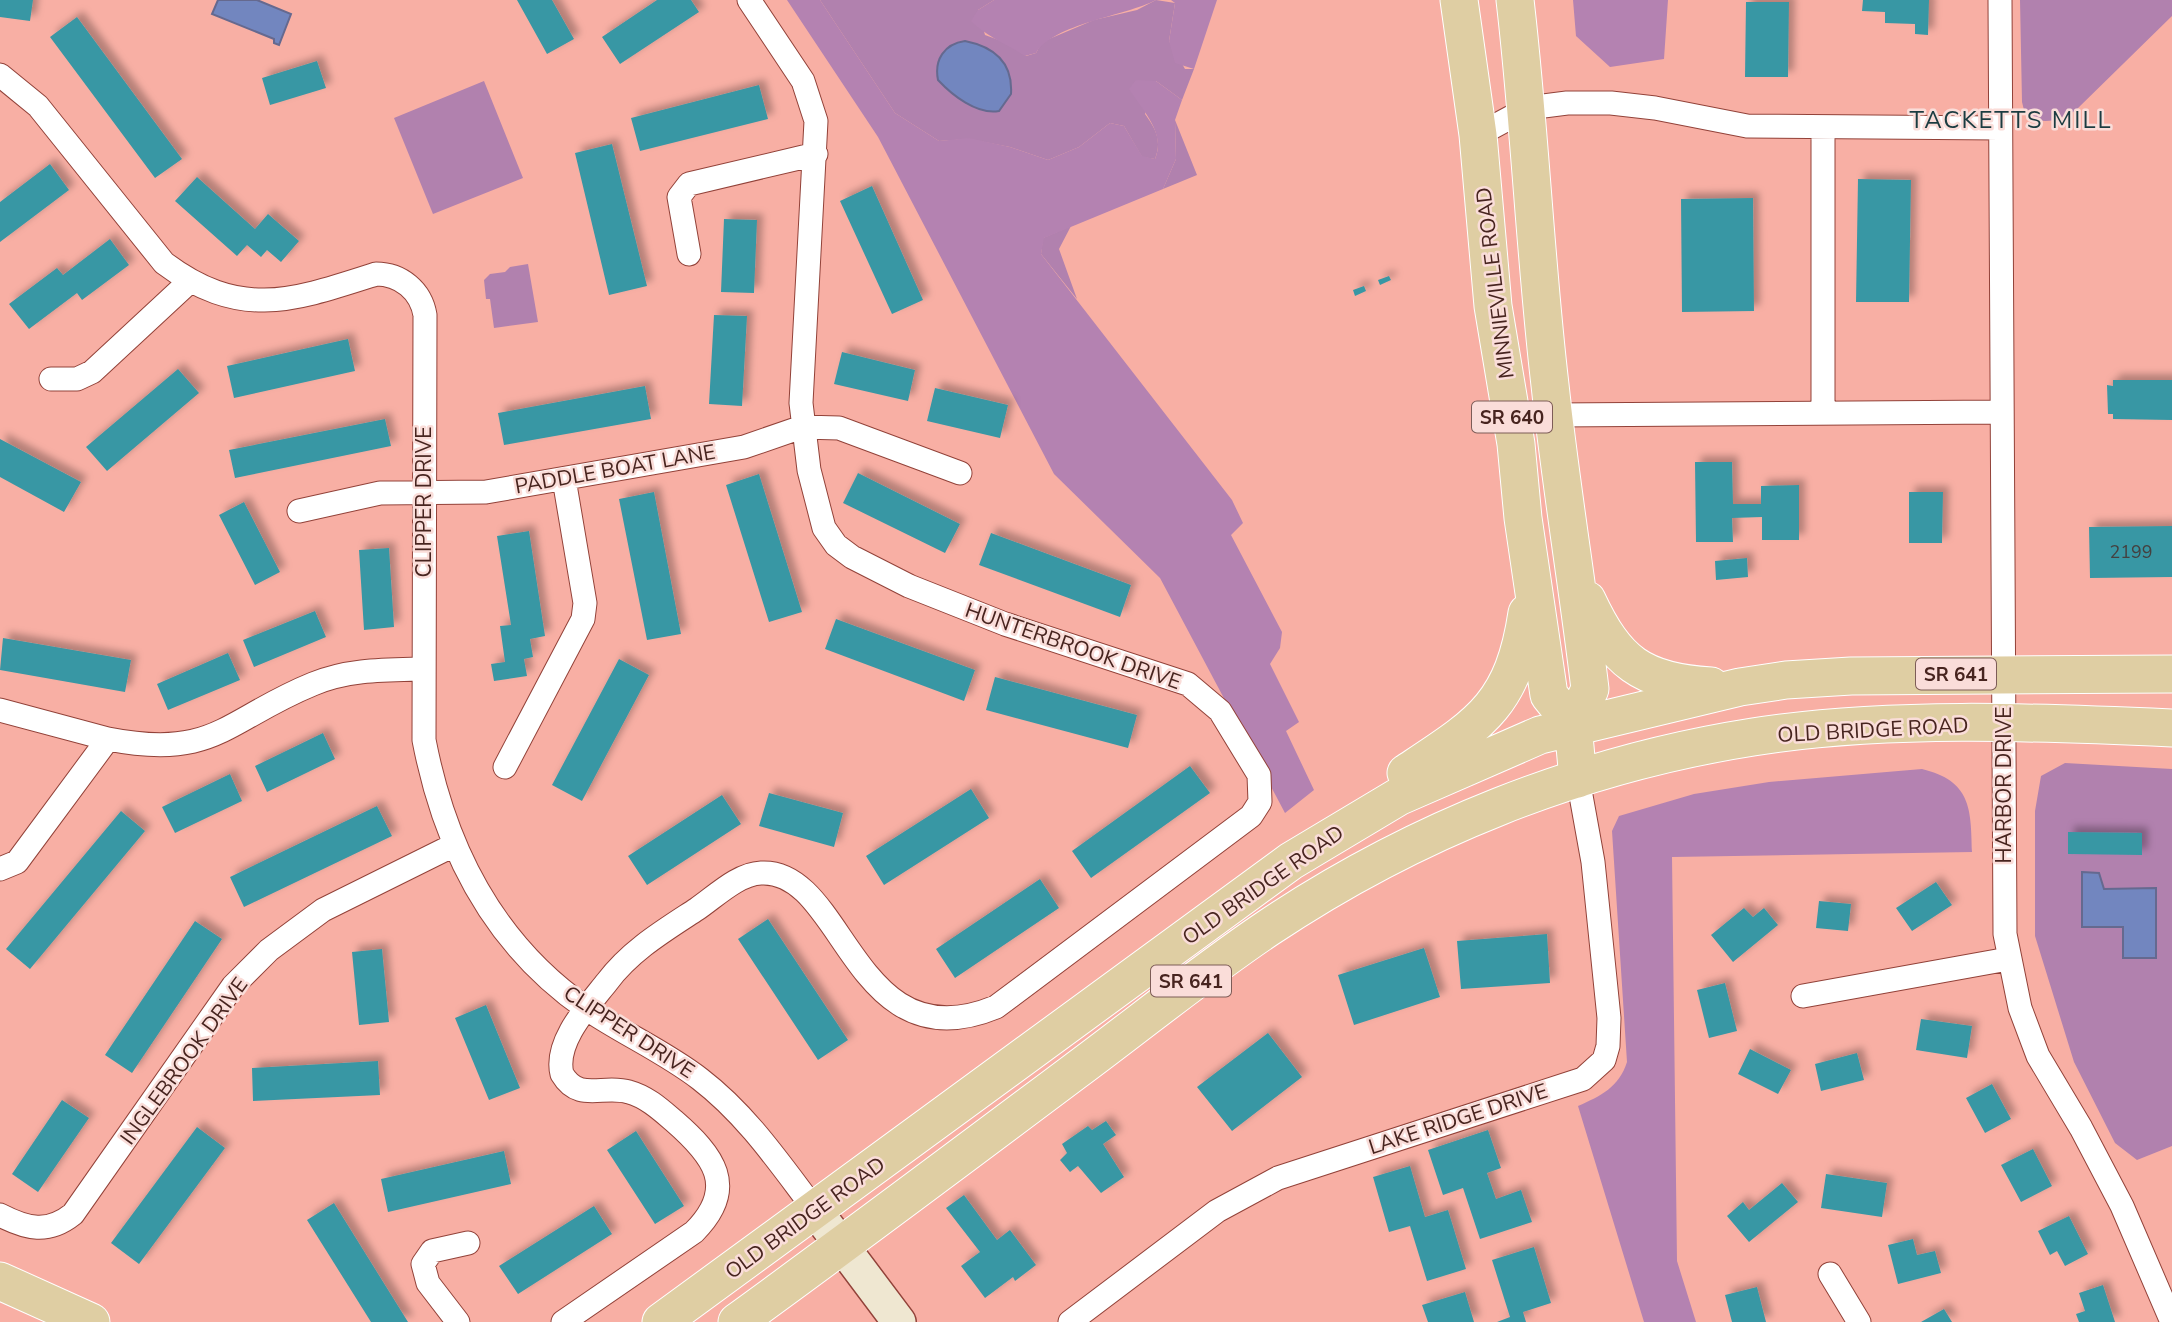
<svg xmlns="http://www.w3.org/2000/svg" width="2172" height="1322" viewBox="0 0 2172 1322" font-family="'Nunito Sans',sans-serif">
  <defs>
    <filter id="shadow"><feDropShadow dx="6" dy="-6" stdDeviation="3.5" flood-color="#0004"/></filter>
  </defs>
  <rect width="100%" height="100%" fill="#f8afa4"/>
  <path fill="#b181ae" d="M 820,0 L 994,0 L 978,10 L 985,35 L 1007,43 L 1026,56 L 1036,53 L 1042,42 L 1094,20 L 1137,10 L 1156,0 L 1175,3 L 1169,41 L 1185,69 L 1194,69 L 1182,100 L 1156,81 L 1145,114 C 1156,129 1162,141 1155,159 L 1142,157 L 1124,126 L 1110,123 L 1079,147 L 1048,160 L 1010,147 L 969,139 L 939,141 L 895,113 Z
    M 2020,0 L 2172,0 L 2172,16 L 2076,110 C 2061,121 2040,126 2025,114 L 2022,102 Z
    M 484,81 L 523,178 L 433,214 L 394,118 Z
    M 1175,120 L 1197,175 L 1163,189 L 1176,159 Z
    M 1071,226 L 1059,249 L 1077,299 L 1041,254 L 1043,238 Z
    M 528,264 L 538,322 L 494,328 L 490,299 L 486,299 L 484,280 L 490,274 L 505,272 L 510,267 Z
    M 2065,763 L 2172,769 L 2172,1146 L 2137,1160 L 2115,1143 L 2074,1062 L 2035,936 L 2035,811 L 2041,776 Z"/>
  <path fill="#b482b1" d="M 787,0 L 820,0 L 895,113 L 939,141 L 969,138 L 1010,147 L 1048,160 L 1079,147 L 1110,123 L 1124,126 L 1142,156 L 1155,159 C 1166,133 1143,111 1129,89 L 1136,80 L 1156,81 L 1182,100 L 1175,120 L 1176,159 L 1163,189 L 1044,238 L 1041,254 L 1232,500 L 1243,523 L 1231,535 L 1282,632 L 1280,648 L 1270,664 L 1299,722 L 1286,731 L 1314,790 L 1285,813 L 1160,578 L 1054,474 L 878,137 Z
    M 994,0 L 1156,0 C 1125,16 1053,24 1036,53 L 1025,56 C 1007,44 987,37 971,21 L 978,10 Z
    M 1171,0 L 1217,0 L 1194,69 L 1175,63 L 1169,41 L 1175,3 Z
    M 1573,0 L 1668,0 L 1664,59 L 1610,67 L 1576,36 Z
    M 1922,769 C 1971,781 1971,808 1972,852 L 1672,857 L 1677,1261 L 1696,1322 L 1644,1322 L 1578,1106 C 1601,1096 1619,1087 1627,1062 L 1612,831 L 1619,816 L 1694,794 L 1769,782 Z"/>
  <path fill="#7286bf" stroke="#65698f" stroke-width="2" d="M 218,0 L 257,0 L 291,14 L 279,45 L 274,43 L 274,39 L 212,14 Z
    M 965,41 C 995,47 1013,63 1011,94 L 999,111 C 977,115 952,95 938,80 C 934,60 944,44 965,41 Z
    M 2082,872 L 2099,873 L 2104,889 L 2156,888 L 2156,958 L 2123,958 L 2123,927 L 2082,927 Z"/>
  <path fill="#3997a4" filter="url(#shadow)" d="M 0,0 L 33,0 L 30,21 L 0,17 Z
    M 517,0 L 552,0 L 574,39 L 547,54 Z
    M 657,0 L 691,0 L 699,12 L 620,64 L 602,37 Z
    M 1863,0 L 1929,0 L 1928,35 L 1915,34 L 1915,24 L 1885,23 L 1885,12 L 1862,11 Z
    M 1746,2 L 1789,2 L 1788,77 L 1745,77 Z
    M 77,17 L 182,159 L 155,178 L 50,37 Z
    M 317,61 L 326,88 L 270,105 L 262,78 Z
    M 759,85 L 768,119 L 640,151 L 631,118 Z
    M 612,144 L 647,286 L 609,295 L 575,153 Z
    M 50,164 L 69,190 L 0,242 L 0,202 Z
    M 197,177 L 255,229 L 268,214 L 299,241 L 281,262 L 267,250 L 261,257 L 247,245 L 237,256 L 175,201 Z
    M 1858,179 L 1911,180 L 1909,302 L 1856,302 Z
    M 872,186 L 923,300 L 892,314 L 840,201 Z
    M 1753,198 L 1754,311 L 1682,312 L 1681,199 Z
    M 724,219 L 757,220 L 754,293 L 721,292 Z
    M 110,239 L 129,265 L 82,300 L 77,293 L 29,329 L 9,304 L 57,268 L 63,275 Z
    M 1389,276 L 1391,280 L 1380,285 L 1378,280 Z
    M 1364,286 L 1366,291 L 1355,296 L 1353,290 Z
    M 714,315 L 747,316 L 742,406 L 709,404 Z
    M 348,339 L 355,371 L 234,398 L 227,366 Z
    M 842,352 L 915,370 L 908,401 L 834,384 Z
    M 178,369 L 199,393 L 107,471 L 86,447 Z
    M 2113,380 L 2172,380 L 2172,420 L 2113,419 L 2113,414 L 2108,414 L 2107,385 L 2113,386 Z
    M 645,386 L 651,419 L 504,445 L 498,413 Z
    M 935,388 L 1008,405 L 1000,438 L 927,421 Z
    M 385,419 L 391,446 L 235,478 L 229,450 Z
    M 0,439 L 81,482 L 64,512 L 0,477 Z
    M 1695,462 L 1732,462 L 1733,504 L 1761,504 L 1761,486 L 1799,485 L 1799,540 L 1762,540 L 1762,517 L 1732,518 L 1733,542 L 1696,542 Z
    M 858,473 L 960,524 L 945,553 L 843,503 Z
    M 759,474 L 802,612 L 769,622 L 726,485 Z
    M 654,492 L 681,634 L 647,640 L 619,499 Z
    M 1909,492 L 1943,492 L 1942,543 L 1909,543 Z
    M 244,502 L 280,572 L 255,585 L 219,515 Z
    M 2172,526 L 2172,577 L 2090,578 L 2089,527 Z
    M 529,531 L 545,636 L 530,639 L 533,657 L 524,659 L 527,676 L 494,681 L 491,664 L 505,662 L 500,626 L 511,625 L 497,536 Z
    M 991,533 L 1131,585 L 1120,617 L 979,565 Z
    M 389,548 L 394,627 L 364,630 L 359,550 Z
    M 1747,558 L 1748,577 L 1716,580 L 1715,561 Z
    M 315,611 L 326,637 L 254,667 L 243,640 Z
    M 836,619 L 975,670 L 964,701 L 825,649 Z
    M 3,638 L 131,660 L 125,692 L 0,670 Z
    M 228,653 L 240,680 L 168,710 L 157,684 Z
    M 619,659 L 649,675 L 582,801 L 552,785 Z
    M 995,677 L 1137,715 L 1128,748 L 986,710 Z
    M 323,733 L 335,759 L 267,792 L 255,766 Z
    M 1190,766 L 1210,793 L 1091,878 L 1072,851 Z
    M 230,774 L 242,801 L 175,833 L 162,807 Z
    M 971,789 L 989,818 L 884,885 L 866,856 Z
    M 769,793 L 843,813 L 834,847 L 759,826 Z
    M 722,795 L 741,824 L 647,885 L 628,856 Z
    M 377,806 L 392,836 L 244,907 L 230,877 Z
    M 121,811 L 145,831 L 30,969 L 6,949 Z
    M 2068,832 L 2142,833 L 2142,855 L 2068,854 Z
    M 1040,879 L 1059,908 L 955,978 L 936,949 Z
    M 1936,882 L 1952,905 L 1912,931 L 1896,908 Z
    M 1819,901 L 1851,904 L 1848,931 L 1816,928 Z
    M 1744,908 L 1753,917 L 1764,908 L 1778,925 L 1733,962 L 1711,935 Z
    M 768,919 L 848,1040 L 818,1060 L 738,939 Z
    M 195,921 L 222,939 L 132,1073 L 105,1055 Z
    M 1547,934 L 1550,983 L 1461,989 L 1457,941 Z
    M 1424,948 L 1440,997 L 1354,1025 L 1338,975 Z
    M 382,949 L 389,1022 L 359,1025 L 352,952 Z
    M 1725,983 L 1737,1031 L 1709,1038 L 1697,990 Z
    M 486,1005 L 520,1088 L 489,1100 L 455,1018 Z
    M 1921,1019 L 1972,1026 L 1967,1058 L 1916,1050 Z
    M 1268,1033 L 1302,1077 L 1232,1131 L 1197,1087 Z
    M 1750,1049 L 1791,1070 L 1778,1094 L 1738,1074 Z
    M 1857,1053 L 1864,1080 L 1821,1091 L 1815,1064 Z
    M 378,1061 L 380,1095 L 253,1101 L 252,1068 Z
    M 1992,1084 L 2011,1119 L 1985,1133 L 1966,1098 Z
    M 62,1100 L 89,1118 L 38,1192 L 12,1174 Z
    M 1106,1121 L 1116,1135 L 1103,1144 L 1124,1177 L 1101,1193 L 1078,1166 L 1070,1172 L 1060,1160 L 1067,1153 L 1062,1144 L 1088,1126 L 1092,1130 Z
    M 197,1127 L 225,1148 L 139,1264 L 111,1243 Z
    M 1488,1130 L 1501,1168 L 1487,1173 L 1496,1199 L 1521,1190 L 1532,1222 L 1480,1239 L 1463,1188 L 1443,1195 L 1428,1150 Z
    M 636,1131 L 684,1206 L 655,1224 L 607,1150 Z
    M 2033,1149 L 2052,1186 L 2021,1202 L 2001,1165 Z
    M 504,1151 L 511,1184 L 388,1212 L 381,1179 Z
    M 1410,1166 L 1425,1217 L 1448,1210 L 1466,1269 L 1427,1281 L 1410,1226 L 1389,1232 L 1373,1177 Z
    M 1826,1174 L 1887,1183 L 1882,1217 L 1821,1208 Z
    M 1782,1183 L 1798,1202 L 1749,1242 L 1727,1216 L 1743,1202 L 1749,1210 Z
    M 964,1195 L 997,1240 L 1010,1230 L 1036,1265 L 1015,1281 L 1013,1277 L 985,1298 L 961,1266 L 980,1252 L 946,1208 Z
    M 334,1203 L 408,1322 L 371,1322 L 307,1220 Z
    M 594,1206 L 612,1234 L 518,1294 L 499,1266 Z
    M 2069,1216 L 2088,1254 L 2065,1266 L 2057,1251 L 2050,1255 L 2038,1231 Z
    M 1913,1239 L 1917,1255 L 1935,1251 L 1941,1273 L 1898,1284 L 1888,1245 Z
    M 1534,1247 L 1551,1303 L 1523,1312 L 1526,1322 L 1497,1322 L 1510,1317 L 1492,1260 Z
    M 2103,1285 L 2115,1322 L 2079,1322 L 2076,1314 L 2085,1311 L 2079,1293 Z
    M 1757,1287 L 1766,1322 L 1732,1322 L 1725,1295 Z
    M 1465,1292 L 1474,1322 L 1428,1322 L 1422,1305 Z
    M 1944,1309 L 1952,1322 L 1921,1322 Z"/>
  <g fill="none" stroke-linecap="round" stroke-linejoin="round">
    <g stroke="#924239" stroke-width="25">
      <path id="street" d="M 2000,0 L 2005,934 L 2020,1008 L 2038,1056 L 2081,1128 L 2122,1206 L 2172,1322
        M 0,75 L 38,106 L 164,263 C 240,320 292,301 376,274 C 401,274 421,291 425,315 L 424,740 C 445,849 494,945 587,1009 C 624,1034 665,1052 700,1079 C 747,1115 780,1164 815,1210
        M 1478,135 L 1528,108 L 1567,103 L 1611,103 L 1655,108 L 1747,126 L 2000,128
        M 689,254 L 679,197 L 689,184 L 816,154
        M 51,379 L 77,379 L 92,372 L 189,282
        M 1823,413 L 1823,127
        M 1554,415 L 2002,412
        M 299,511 L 380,493 L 486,492 L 744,447 L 802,427 L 839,428 L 960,473
        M 0,710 L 108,739 L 17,862 L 0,869
        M 108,739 C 215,760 225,720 313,684 C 349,669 386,670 424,669
        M 505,767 L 583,619 L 585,603 L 564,479
        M 1803,996 L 2008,959
        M 0,1215 C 27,1229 48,1234 73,1214 L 233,986 L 269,950 L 323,910 L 454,845
        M 1830,1274 L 1859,1322
        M 458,1322 L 428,1283 L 423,1264 L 432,1251 L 468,1243
        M 563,1322 L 694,1232 C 739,1187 713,1155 674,1121 C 660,1109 647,1097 629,1092 C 603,1084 579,1103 562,1074 C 554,1042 588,1006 607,982 C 631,950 665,930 697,909 C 716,896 738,874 761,873 C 845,868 853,1066 996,1007 L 1251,816 L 1260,802 L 1259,775 L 1220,711 L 1188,684 L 1005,624 L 909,586 L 852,557 L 836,545 L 824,528 L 809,470 L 801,403 L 816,121 L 803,81 L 749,0
        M 1070,1322 L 1217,1211 L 1278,1178 L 1583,1079 L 1604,1060 L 1608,1046 L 1609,1018 L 1593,862 L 1578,779"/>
    </g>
    <g stroke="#924239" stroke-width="36">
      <path id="secondary" d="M 815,1210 L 899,1322"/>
    </g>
    <g stroke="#fff" stroke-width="39">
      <path id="primary" d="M 1459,0 L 1478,135 L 1493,306 L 1516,444 L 1523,518 L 1549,695 L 1573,725
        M 1515,0 C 1530,128 1535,257 1550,385 C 1561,487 1578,588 1590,689 L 1573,725 L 1578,779
        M 1587,600 C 1616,662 1641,682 1711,686
        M 1406,773 C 1480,724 1513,706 1527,613
        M 0,1281 L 91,1322
        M 661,1322 L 1291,861 L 1398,797 L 1540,735 L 1740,687 L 1786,680 L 1851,676 L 2172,674
        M 737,1322 C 850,1240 962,1156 1074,1072 C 1139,1024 1201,973 1268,928 C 1413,831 1580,764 1753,737 C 1885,716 2038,722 2172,728"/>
    </g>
    <use href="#street" stroke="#fff" stroke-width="23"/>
    <use href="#secondary" stroke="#efe7d1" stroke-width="33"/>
    <use href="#primary" stroke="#dfcea3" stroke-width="37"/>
  </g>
  <g text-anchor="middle" stroke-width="5" stroke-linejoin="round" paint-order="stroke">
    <g font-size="18" fill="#444140">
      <text x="2131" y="558">2199</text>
    </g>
    <g fill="#faddd9" stroke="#7d5c57" stroke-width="2">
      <rect x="1472" y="401.5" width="80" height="31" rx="5"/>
      <rect x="1916" y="658.5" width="80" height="31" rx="5"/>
      <rect x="1151" y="965.5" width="80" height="31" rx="5"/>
    </g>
    <g font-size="19" font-weight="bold" fill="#47241f">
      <text x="1512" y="424">SR 640</text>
      <text x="1956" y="681">SR 641</text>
      <text x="1191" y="988">SR 641</text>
    </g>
    <g font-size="21" fill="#47241f" stroke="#faddd9">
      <text transform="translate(1495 283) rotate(-97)" y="7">MINNIEVILLE ROAD</text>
      <text transform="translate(615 469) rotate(-10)" y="7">PADDLE BOAT LANE</text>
      <text transform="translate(424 502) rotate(-90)" y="7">CLIPPER DRIVE</text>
      <text transform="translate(1073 646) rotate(19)" y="7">HUNTERBROOK DRIVE</text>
      <text transform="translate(1873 730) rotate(-3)" y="7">OLD BRIDGE ROAD</text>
      <text transform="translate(2004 785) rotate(-90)" y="7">HARBOR DRIVE</text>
      <text transform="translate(1263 885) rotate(-35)" y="7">OLD BRIDGE ROAD</text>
      <text transform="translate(629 1032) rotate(33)" y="7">CLIPPER DRIVE</text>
      <text transform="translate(184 1061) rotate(-54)" y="7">INGLEBROOK DRIVE</text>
      <text transform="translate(1458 1119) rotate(-18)" y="7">LAKE RIDGE DRIVE</text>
      <text transform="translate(805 1218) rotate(-36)" y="7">OLD BRIDGE ROAD</text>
    </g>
    <g font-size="24" letter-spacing="2" fill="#1b3c41" stroke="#faddd9">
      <text x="2011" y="128">TACKETTS MILL</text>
    </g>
  </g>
</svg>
